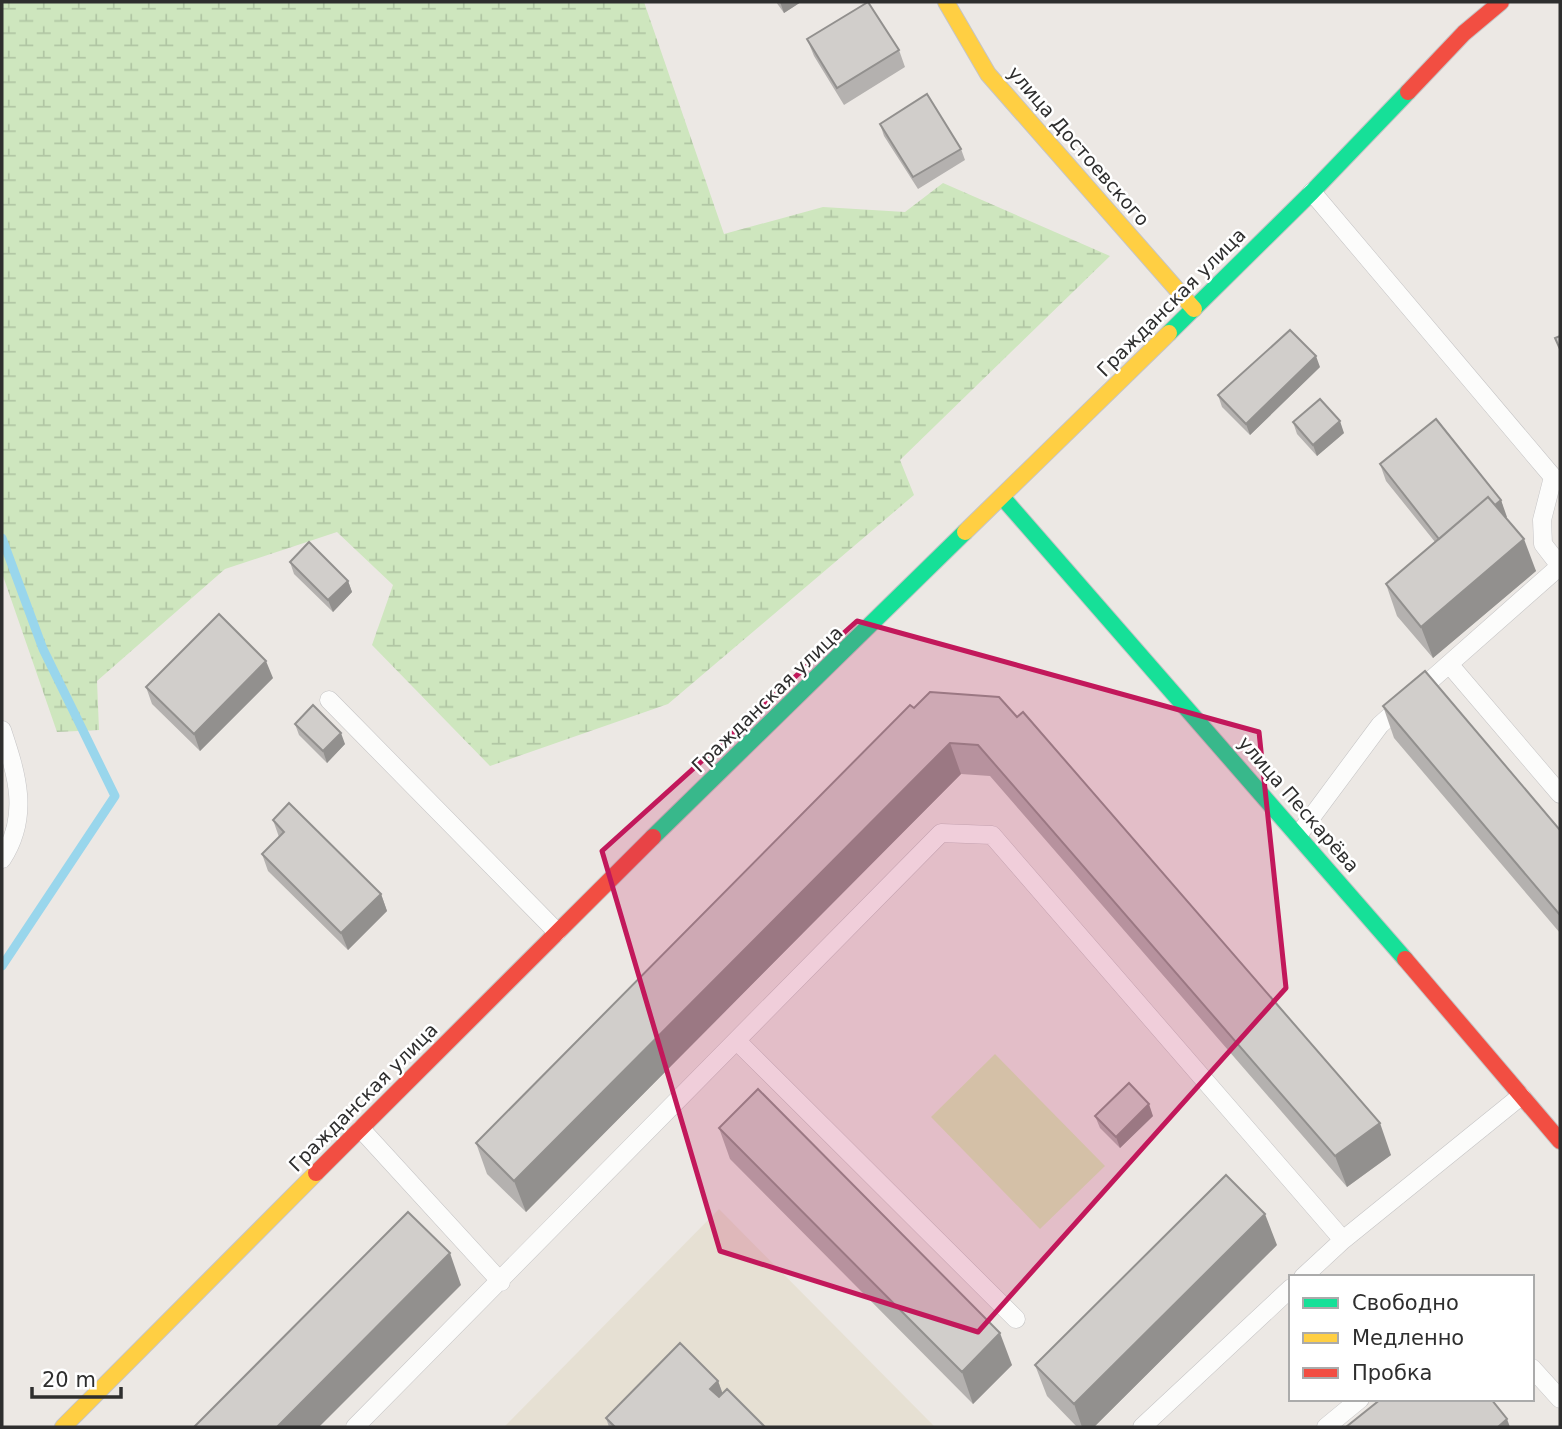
<svg xmlns="http://www.w3.org/2000/svg" width="1562" height="1429" viewBox="0 0 1562 1429" font-family="'DejaVu Sans',sans-serif">
  <defs>
    <pattern id="wetland-marsh" width="20" height="14" patternUnits="userSpaceOnUse" patternTransform="scale(1.75)"><rect width="20" height="14" fill="#cee6be"/><path d="M1 5h8M5 5V1M11 12h8M15 12V8" fill="none" stroke="#b1c6a4"/></pattern>
  </defs>
  <rect width="100%" height="100%" fill="#ece8e4"/>
  <path fill="#e6e0d3" d="M 719,1209 L 935,1427 L 504,1427 Z"/>
  <path fill="url(#wetland-marsh)" d="M 2,2 L 644,2 L 724,234 L 823,207 L 905,212 L 943,183 L 1110,256 L 900,460 L 914,495 L 668,704 L 490,766 L 372,645 L 393,585 L 337,532 L 225,569 L 97,681 L 99,730 L 57,732 L 2,573 Z"/>
  <path fill="#d9eabb" d="M 995,1054 L 1105,1166 L 1040,1229 L 931,1117 Z"/>
  <g fill="none" stroke-linecap="round" stroke-linejoin="round">
    <path stroke="#99d6ec" stroke-width="9" d="M 2,538 L 43,649 L 115,796 L 2,966"/>
    <g stroke="#c5c4c5" stroke-width="19">
      <path id="lane" d="M 1312,192 L 1553,477 L 1542,520 L 1543,544 L 1560,566
        M 1449,664 L 1560,794
        M 329,700 L 557,932
        M 2,730 C 17,775 30,816 2,859
        M 1299,834 L 1380,725 L 1560,566
        M 737,1041 L 1016,1319
        M 361,1129 L 501,1282
        M 1303,1277 L 1343,1240 L 1521,1096
        M 1532,1368 L 1560,1399
        M 355,1427 L 941,833 L 992,835 L 1343,1240
        M 1142,1427 L 1291,1288
        M 1326,1427 L 1360,1399"/>
    </g>
    <g stroke="#c5c4c5" stroke-width="18">
      <path id="fast" d="M 1169,333 L 1312,192 L 1408,92
        M 1003,498 L 1405,959
        M 653,837 L 965,532"/>
    </g>
    <g stroke="#c5c4c5" stroke-width="18">
      <path id="slow" d="M 946,2 L 988,74 L 1194,309
        M 965,532 L 1169,333
        M 63,1427 L 316,1173"/>
    </g>
    <g stroke="#c5c4c5" stroke-width="18">
      <path id="jam" d="M 1408,92 L 1464,33 L 1501,2
        M 1405,959 L 1560,1141
        M 316,1173 L 653,837"/>
    </g>
    <use href="#lane" stroke="#fcfcfb" stroke-width="18"/>
    <use href="#fast" stroke="#16e098" stroke-width="16"/>
    <use href="#slow" stroke="#ffcf43" stroke-width="16"/>
    <use href="#jam" stroke="#f24e42" stroke-width="16"/>
  </g>
  <path fill="#b4b1af" d="M 776,2 L 801,2 L 784,13 Z
    M 807,39 L 899,50 L 905,67 L 844,105 L 814,56 Z
    M 880,124 L 961,149 L 965,160 L 918,189 L 884,136 Z
    M 1320,367 L 1250,435 L 1222,407 L 1218,395 Z
    M 1293,422 L 1344,433 L 1317,456 L 1297,434 Z
    M 1380,464 L 1501,500 L 1506,518 L 1536,571 L 1433,658 L 1397,616 L 1386,584 L 1435,542 L 1386,481 Z
    M 290,562 L 348,581 L 352,592 L 333,612 L 294,574 Z
    M 273,678 L 200,751 L 152,704 L 146,687 Z
    M 930,692 L 1391,1155 L 1347,1187 L 990,776 L 961,774 L 526,1212 L 487,1174 L 476,1143 Z
    M 1383,706 L 1560,830 L 1560,933 L 1394,738 Z
    M 295,724 L 345,744 L 327,763 L 299,735 Z
    M 273,820 L 381,894 L 387,911 L 348,950 L 268,871 L 262,854 L 279,837 Z
    M 1095,1116 L 1153,1116 L 1120,1148 L 1100,1128 Z
    M 719,1128 L 1012,1365 L 973,1404 L 730,1159 Z
    M 1277,1245 L 1094,1427 L 1077,1427 L 1047,1396 L 1035,1365 Z
    M 718,1381 L 723,1394 L 765,1427 L 609,1427 L 606,1418 Z"/>
  <path fill="#92908e" d="M 780,2 L 801,2 L 784,13 Z
    M 1316,356 L 1320,367 L 1250,435 L 1246,424 Z
    M 1340,421 L 1344,433 L 1317,456 L 1313,445 Z
    M 1501,500 L 1507,517 L 1450,562 L 1444,545 Z
    M 1524,539 L 1536,571 L 1433,658 L 1421,627 Z
    M 348,581 L 352,592 L 333,612 L 328,600 Z
    M 266,661 L 273,678 L 200,751 L 194,734 Z
    M 341,733 L 345,744 L 327,763 L 323,751 Z
    M 950,743 L 961,774 L 526,1212 L 514,1181 Z
    M 381,894 L 387,911 L 348,950 L 341,933 Z
    M 1149,1104 L 1153,1116 L 1120,1148 L 1116,1137 Z
    M 1380,1123 L 1391,1155 L 1347,1187 L 1335,1156 Z
    M 1265,1214 L 1277,1245 L 1094,1427 L 1082,1427 L 1074,1404 Z
    M 450,1253 L 461,1285 L 319,1427 L 277,1427 Z
    M 1000,1333 L 1012,1365 L 973,1404 L 962,1372 Z
    M 718,1381 L 729,1412 L 710,1389 Z
    M 1507,1419 L 1510,1427 L 1498,1427 Z"/>
  <path fill="#d1cecb" stroke="#92908e" stroke-width="2" d="M 868,2 L 899,50 L 837,88 L 807,39 Z
    M 927,94 L 961,149 L 913,177 L 880,124 Z
    M 1290,330 L 1316,356 L 1246,424 L 1218,395 Z
    M 1560,336 L 1560,349 L 1555,338 Z
    M 1320,399 L 1340,421 L 1313,445 L 1293,422 Z
    M 1436,419 L 1501,500 L 1495,505 L 1488,497 L 1439,539 L 1380,464 Z
    M 1488,497 L 1524,539 L 1421,627 L 1386,584 Z
    M 309,542 L 348,581 L 328,600 L 290,562 Z
    M 219,614 L 266,661 L 194,734 L 146,687 Z
    M 1425,671 L 1560,830 L 1560,915 L 1383,706 Z
    M 930,692 L 999,697 L 1017,717 L 1023,712 L 1380,1123 L 1335,1156 L 978,745 L 950,743 L 514,1181 L 476,1143 L 910,705 L 914,708 Z
    M 313,705 L 341,733 L 323,751 L 295,724 Z
    M 289,803 L 381,894 L 341,933 L 262,854 L 284,832 L 273,820 Z
    M 1129,1083 L 1149,1104 L 1116,1137 L 1095,1116 Z
    M 758,1089 L 1000,1333 L 962,1372 L 719,1128 Z
    M 1226,1175 L 1265,1214 L 1074,1404 L 1035,1365 Z
    M 408,1212 L 450,1253 L 277,1427 L 194,1427 Z
    M 680,1343 L 718,1381 L 710,1389 L 719,1397 L 727,1389 L 765,1427 L 615,1427 L 606,1418 Z
    M 1381,1399 L 1491,1399 L 1507,1419 L 1498,1427 L 1346,1427 Z"/>
  <path fill="#c2185b" fill-opacity="0.2" stroke="#c2185b" stroke-width="5" stroke-linejoin="round" d="M 857,621 L 1259,732 L 1286,988 L 978,1332 L 720,1251 L 602,851 Z"/>
  <g text-anchor="middle" stroke-width="5" stroke-linejoin="round" paint-order="stroke">
    <g font-size="19" fill="#2e2e2e" stroke="#fff">
      <text transform="translate(1079 146) rotate(49)" y="7">улица Достоевского</text>
      <text transform="translate(1171 302) rotate(-45)" y="7">Гражданская улица</text>
      <text transform="translate(767 699) rotate(-44)" y="7">Гражданская улица</text>
      <text transform="translate(1299 804) rotate(49)" y="7">улица Пескарёва</text>
      <text transform="translate(363 1097) rotate(-45)" y="7">Гражданская улица</text>
    </g>
  </g>
  <rect width="1562" height="1429" fill="none" stroke="#2e2e2e" stroke-width="7"/>
  <rect x="1289" y="1275" width="245" height="126" fill="#ffffff" stroke="#ababab" stroke-width="2"/>
  <rect x="1303" y="1298" width="35" height="10" fill="#16e098" stroke="#ababab" stroke-width="2"/>
  <text x="1352" y="1310" font-size="21" fill="#2e2e2e">Свободно</text>
  <rect x="1303" y="1333" width="35" height="10" fill="#ffcf43" stroke="#ababab" stroke-width="2"/>
  <text x="1352" y="1345" font-size="21" fill="#2e2e2e">Медленно</text>
  <rect x="1303" y="1368" width="35" height="10" fill="#f24e42" stroke="#ababab" stroke-width="2"/>
  <text x="1352" y="1380" font-size="21" fill="#2e2e2e">Пробка</text>
  <path d="M32 1387v10h89v-10" fill="none" stroke="#2e2e2e" stroke-width="3.5"/>
  <text x="42" y="1387" font-size="21" fill="#2e2e2e" stroke="#ffffff" stroke-width="5" paint-order="stroke">20 m</text>
</svg>
